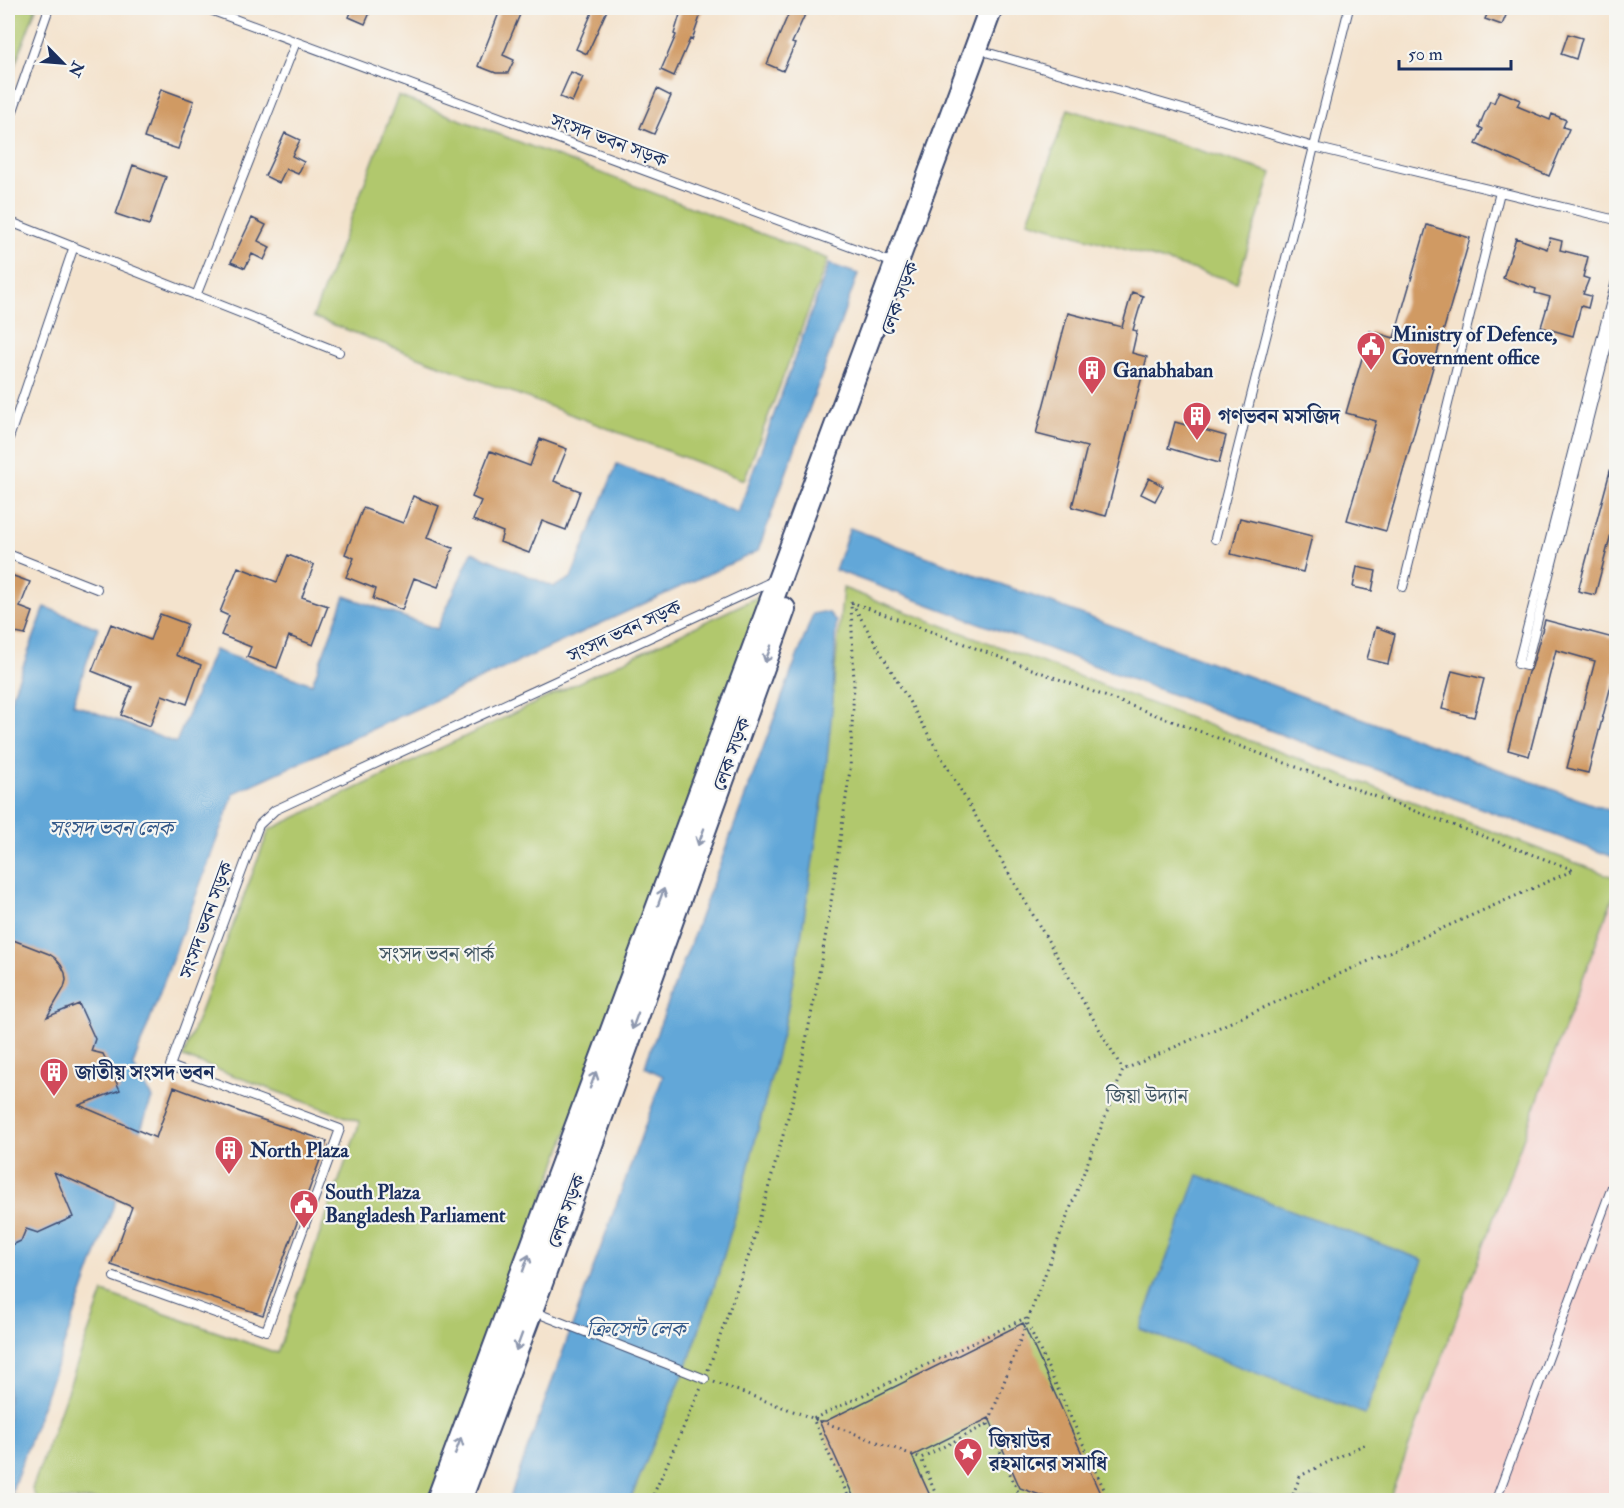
<svg xmlns="http://www.w3.org/2000/svg" width="1624" height="1508" viewBox="0 0 1624 1508" font-family="'IM FELL Double Pica','Noto Serif Bengali',serif">
  <rect width="100%" height="100%" fill="#f6f6f2"/>
  <filter id="ink" filterUnits="userSpaceOnUse"><feTurbulence type="fractalNoise" baseFrequency=".0167" numOctaves="2"/><feDisplacementMap in="SourceGraphic" scale="12" xChannelSelector="R" yChannelSelector="G"/><feConvolveMatrix kernelMatrix="1 2 1 2 8 2 1 2 1" color-interpolation-filters="sRGB"/></filter>
  <filter id="wash" filterUnits="userSpaceOnUse"><feTurbulence type="fractalNoise" baseFrequency=".008" numOctaves="4" result="noise"/><feDisplacementMap in="SourceGraphic" scale="24" xChannelSelector="R" yChannelSelector="G"/><feGaussianBlur stdDeviation="1.35" result="paint"/><feColorMatrix in="noise" values="0 0 0 0 0 0 0 0 0 0 0 0 0 0 0 0 0 1.4 0 .05"/><feComposite in="paint" operator="in"/></filter>
  <g filter="url(#wash)">
    <rect width="100%" height="100%" fill="#f4e3cd"/>
    <path fill="#f7d0cb" d="M 1616,889 L 1616,1500 L 1391,1500 Z"/>
    <path fill="#b1c86d" stroke="#667c66" stroke-width="1.5" d="M 8,8 L 36,8 L 8,84 Z
      M 398,96 L 828,259 L 744,480 L 313,317 Z
      M 1068,109 L 1272,173 L 1237,282 L 1028,221 Z
      M 843,588 L 1616,878 L 1616,889 L 1389,1500 L 628,1500 L 822,807 Z
      M 766,593 L 432,1500 L 37,1500 L 32,1489 L 103,1292 L 277,1353 L 360,1122 L 183,1057 L 269,830 Z"/>
    <path fill="#62a7d8" stroke="#3e6b9b" stroke-width="1.5" d="M 829,264 L 858,274 L 758,551 L 234,793 L 133,1065 L 152,1098 L 11,1493 L 17,1497 L 19,1500 L 8,1500 L 8,707 L 45,607 L 98,628 L 73,704 L 176,743 L 214,650 L 312,684 L 345,596 L 437,629 L 472,552 L 554,587 L 571,578 L 617,464 L 738,513 Z
      M 850,528 L 1616,813 L 1616,858 L 835,570 Z
      M 823,612 L 829,613 L 836,621 L 833,700 L 824,789 L 801,937 L 786,1018 L 741,1197 L 718,1275 L 689,1360 L 630,1500 L 509,1500 L 663,1076 L 645,1067 L 648,1057 L 813,614 Z
      M 1198,1175 L 1423,1260 L 1365,1414 L 1140,1329 Z"/>
    <g id="blocks">
      <path fill="#d09a63" d="M 353,8 L 372,8 L 365,24 L 349,17 Z
        M 501,8 L 510,8 L 521,12 L 503,55 L 514,60 L 508,73 L 496,73 L 478,66 Z
        M 594,8 L 608,8 L 587,54 L 576,49 Z
        M 682,8 L 703,8 L 692,40 L 690,39 L 674,76 L 661,70 L 676,35 L 674,34 Z
        M 791,8 L 808,8 L 792,43 L 795,44 L 783,71 L 767,64 Z
        M 1490,8 L 1509,8 L 1502,25 L 1485,19 Z
        M 1568,34 L 1582,38 L 1576,59 L 1561,54 Z
        M 571,72 L 583,77 L 572,102 L 560,97 Z
        M 161,89 L 194,101 L 178,149 L 144,138 Z
        M 657,89 L 671,96 L 654,134 L 640,128 Z
        M 1499,91 L 1520,100 L 1517,106 L 1550,120 L 1552,114 L 1566,120 L 1563,127 L 1569,129 L 1549,176 L 1476,144 L 1483,129 L 1479,127 L 1483,117 L 1490,101 L 1494,103 Z
        M 285,133 L 300,140 L 292,156 L 304,162 L 298,174 L 286,169 L 279,183 L 265,176 Z
        M 133,165 L 166,177 L 149,225 L 116,214 Z
        M 252,218 L 266,225 L 258,241 L 270,247 L 264,260 L 252,254 L 245,268 L 231,262 Z
        M 1427,225 L 1470,238 L 1386,531 L 1347,520 L 1376,421 L 1346,413 L 1370,331 L 1394,338 Z
        M 1516,238 L 1547,249 L 1550,238 L 1562,241 L 1560,250 L 1588,257 L 1583,277 L 1589,279 L 1583,294 L 1591,296 L 1588,308 L 1581,306 L 1573,336 L 1541,327 L 1550,297 L 1535,293 L 1536,289 L 1503,278 Z
        M 1132,292 L 1143,296 L 1133,330 L 1137,331 L 1132,353 L 1147,357 L 1106,516 L 1072,507 L 1087,447 L 1036,434 L 1068,313 L 1122,327 Z
        M 1175,422 L 1226,436 L 1219,463 L 1168,448 Z
        M 540,439 L 567,449 L 554,481 L 580,491 L 566,530 L 542,521 L 529,553 L 500,542 L 503,532 L 473,520 L 481,501 L 472,497 L 490,451 L 530,466 Z
        M 1613,460 L 1617,461 L 1617,511 L 1595,595 L 1578,591 Z
        M 1149,478 L 1163,486 L 1155,501 L 1141,494 Z
        M 413,496 L 439,506 L 427,538 L 453,548 L 438,587 L 414,578 L 402,610 L 373,599 L 376,589 L 346,577 L 354,558 L 345,554 L 363,508 L 403,523 Z
        M 1240,518 L 1312,536 L 1303,572 L 1231,554 Z
        M 288,555 L 314,565 L 302,597 L 328,606 L 313,645 L 289,636 L 277,668 L 247,657 L 251,647 L 221,635 L 229,616 L 220,612 L 238,567 L 277,582 Z
        M 1357,567 L 1376,571 L 1372,591 L 1353,587 Z
        M 8,574 L 30,582 L 20,607 L 33,612 L 25,635 L 11,632 L 8,637 Z
        M 160,614 L 187,624 L 176,655 L 201,665 L 187,704 L 162,695 L 150,726 L 121,715 L 132,687 L 92,671 L 111,624 L 150,640 Z
        M 1545,620 L 1617,639 L 1617,663 L 1588,773 L 1567,768 L 1595,661 L 1556,650 L 1529,756 L 1508,750 L 1528,672 L 1532,667 Z
        M 1376,627 L 1395,634 L 1388,664 L 1367,659 Z
        M 1452,671 L 1484,679 L 1474,717 L 1442,709 Z
        M 8,938 L 49,954 L 55,958 L 61,965 L 65,973 L 66,980 L 64,988 L 47,1017 L 79,1004 L 95,1039 L 91,1051 L 103,1054 L 120,1090 L 79,1105 L 156,1138 L 174,1087 L 251,1116 L 327,1141 L 263,1315 L 111,1265 L 132,1207 L 54,1172 L 73,1217 L 38,1233 L 26,1229 L 21,1241 L 8,1247 Z
        M 1023,1323 L 1103,1500 L 1054,1500 L 1020,1488 L 989,1418 L 912,1456 L 932,1500 L 855,1500 L 819,1421 L 826,1421 Z"/>
    </g>
  </g>
  <g filter="url(#ink)">
    <use href="#blocks" fill-opacity="0" stroke="#3c4a6f" stroke-width="1.5"/>
    <g fill="none" stroke-linecap="round" stroke-linejoin="round">
      <g stroke="#3c4a6f" stroke-width="10">
        <path id="service" d="M 205,8 L 910,269
          M 989,53 L 1314,147 L 1616,220
          M 8,125 L 49,8
          M 8,221 L 339,352
          M 1616,281 L 1518,664 L 1526,666 L 1616,310
          M 196,296 L 296,42
          M 8,441 L 74,246
          M 1215,539 L 1349,8
          M 8,554 L 97,589
          M 1403,587 L 1500,192
          M 114,1277 L 266,1331 L 340,1129 L 170,1066 L 259,825 L 275,810 L 773,581
          M 532,1311 L 705,1379
          M 1496,1500 L 1616,1176"/>
      </g>
      <g stroke="#3c4a6f" stroke-width="26">
        <path id="primary" d="M 438,1500 L 991,8
          M 460,1500 L 531,1311 L 784,609"/>
      </g>
      <path stroke="#3c4a6f" stroke-width="3" stroke-dasharray="1.5 4.5" stroke-linecap="butt" d="M 851,602 L 1574,870 L 1123,1070 L 988,1424 L 921,1458 L 938,1500
        M 852,603 L 1123,1070
        M 708,1370 L 750,1252 L 774,1168 L 798,1081 L 817,985 L 830,909 L 850,770 L 854,684 L 851,602
        M 714,1382 L 921,1458
        M 988,1424 L 1019,1494
        M 651,1500 L 701,1388
        M 850,1500 L 813,1419 L 1025,1318 L 1109,1500
        M 1006,1500 L 1019,1494 L 1038,1500
        M 1291,1500 L 1300,1476 L 1367,1443"/>
      <use href="#service" stroke="#fff" stroke-width="8"/>
      <use href="#primary" stroke="#fff" stroke-width="22"/>
    </g>
    <defs><path id="oneway-shaft" d="M-6 0H5M1.5-3L5.5 0L1.5 3" fill="none" stroke-width="1.6" stroke-linecap="round" stroke-linejoin="round" transform="scale(1.5)"/></defs>
    <g stroke="#8d97ae">
      <use href="#oneway-shaft" transform="translate(768 654) rotate(110)"/>
      <use href="#oneway-shaft" transform="translate(701 837) rotate(110)"/>
      <use href="#oneway-shaft" transform="translate(661 897) rotate(-70)"/>
      <use href="#oneway-shaft" transform="translate(635 1021) rotate(110)"/>
      <use href="#oneway-shaft" transform="translate(593 1080) rotate(-70)"/>
      <use href="#oneway-shaft" transform="translate(526 1263) rotate(-70)"/>
      <use href="#oneway-shaft" transform="translate(519 1342) rotate(110)"/>
      <use href="#oneway-shaft" transform="translate(458 1446) rotate(-70)"/>
    </g>
  </g>
  <defs>
    <g id="civic-pin" transform="scale(1.5)"><path d="M0 17L-7.5 6A9.5 9.5 0 1 1 7.5 6Z" fill="#d1495b" stroke="#f6f6f2"/><path d="M-.6-6.5H3V-4.5H.6V-3L4-1V1h2V6H-6V1h2V-1L-.6-3ZM-1.2 2.5V6h2.4V2.5Z" fill="#fff"/></g>
    <g id="building-pin" transform="scale(1.5)"><path d="M0 17L-7.5 6A9.5 9.5 0 1 1 7.5 6Z" fill="#d1495b" stroke="#f6f6f2"/><path d="M-4-6H4V6H1V3H-1V6H-4ZM-2.5-4.3h1.7v1.8h-1.7ZM.8-4.3h1.7v1.8H.8ZM-2.5-1h1.7V.8h-1.7ZM.8-1h1.7V.8H.8Z" fill="#fff"/></g>
    <g id="sight-pin" transform="scale(1.5)"><path d="M0 17L-7.5 6A9.5 9.5 0 1 1 7.5 6Z" fill="#d1495b" stroke="#f6f6f2"/><path d="M0-6L1.8-2.2L6-1.7L2.9 1.2L3.7 5.4L0 3.3L-3.7 5.4L-2.9 1.2L-6-1.7L-1.8-2.2Z" fill="#fff"/></g>
  </defs>
  <g fill-rule="evenodd">
    <use href="#civic-pin" x="1371" y="346"/>
    <use href="#building-pin" x="1092" y="370"/>
    <use href="#building-pin" x="1197" y="416"/>
    <use href="#building-pin" x="54" y="1072"/>
    <use href="#building-pin" x="229" y="1150"/>
    <use href="#civic-pin" x="304" y="1204"/>
    <use href="#sight-pin" x="968" y="1452"/>
  </g>
  <g text-anchor="middle" stroke-width="4.5" stroke-linejoin="round" paint-order="stroke">
    <g font-size="20" fill="#1b2f5e" stroke="#f6f6f2">
      <text transform="translate(609 140) rotate(20)" y="7">সংসদ ভবন সড়ক</text>
      <text transform="translate(899 298) rotate(-70)" y="7">লেক সড়ক</text>
      <text transform="translate(624 631) rotate(-25)" y="7">সংসদ ভবন সড়ক</text>
      <text transform="translate(731 754) rotate(-70)" y="7">লেক সড়ক</text>
      <text transform="translate(206 920) rotate(-70)" y="7">সংসদ ভবন সড়ক</text>
      <text transform="translate(566 1211) rotate(-70)" y="7">লেক সড়ক</text>
    </g>
    <g font-size="20" font-weight="bold" fill="#1b2f5e" stroke="#f6f6f2" text-anchor="start">
      <text x="1392" y="341">Ministry of Defence,<tspan x="1392" dy="23">Government office</tspan></text>
      <text x="1113" y="377">Ganabhaban</text>
      <text x="1218" y="423">গণভবন মসজিদ</text>
      <text x="75" y="1079">জাতীয় সংসদ ভবন</text>
      <text x="250" y="1157">North Plaza</text>
      <text x="325" y="1199">South Plaza<tspan x="325" dy="23">Bangladesh Parliament</tspan></text>
      <text x="989" y="1447">জিয়াউর<tspan x="989" dy="23">রহমানের সমাধি</tspan></text>
    </g>
    <g font-size="20" fill="#405562" stroke="#f6f6f2">
      <text x="437" y="961">সংসদ ভবন পার্ক</text>
      <text x="1147" y="1103">জিয়া উদ্যান</text>
    </g>
    <g font-size="21" font-style="italic" fill="#345989" stroke="#f6f6f2">
      <text x="111" y="835">সংসদ ভবন লেক</text>
      <text x="636" y="1336">ক্রিসেন্ট লেক</text>
    </g>
  </g>
  <rect width="1624" height="1508" fill="none" stroke="#f6f6f2" stroke-width="30"/>
  <g transform="translate(63 63) rotate(115)" stroke="#f6f6f2" stroke-width="4.5" paint-order="stroke">
  <path d="M0-4.5L10 22L0 15L-10 22Z" fill="#1b2f5e"/>
  <text y="-9" font-size="16" font-weight="bold" text-anchor="middle" fill="#1b2f5e">N</text>
  </g>
  <path d="M1399 60v9h112v-9" fill="none" stroke="#1b2f5e" stroke-width="3"/>
  <text x="1408" y="60" font-size="18" fill="#1b2f5e" stroke="#f6f6f2" stroke-width="4.5" paint-order="stroke">50 m</text>
</svg>
